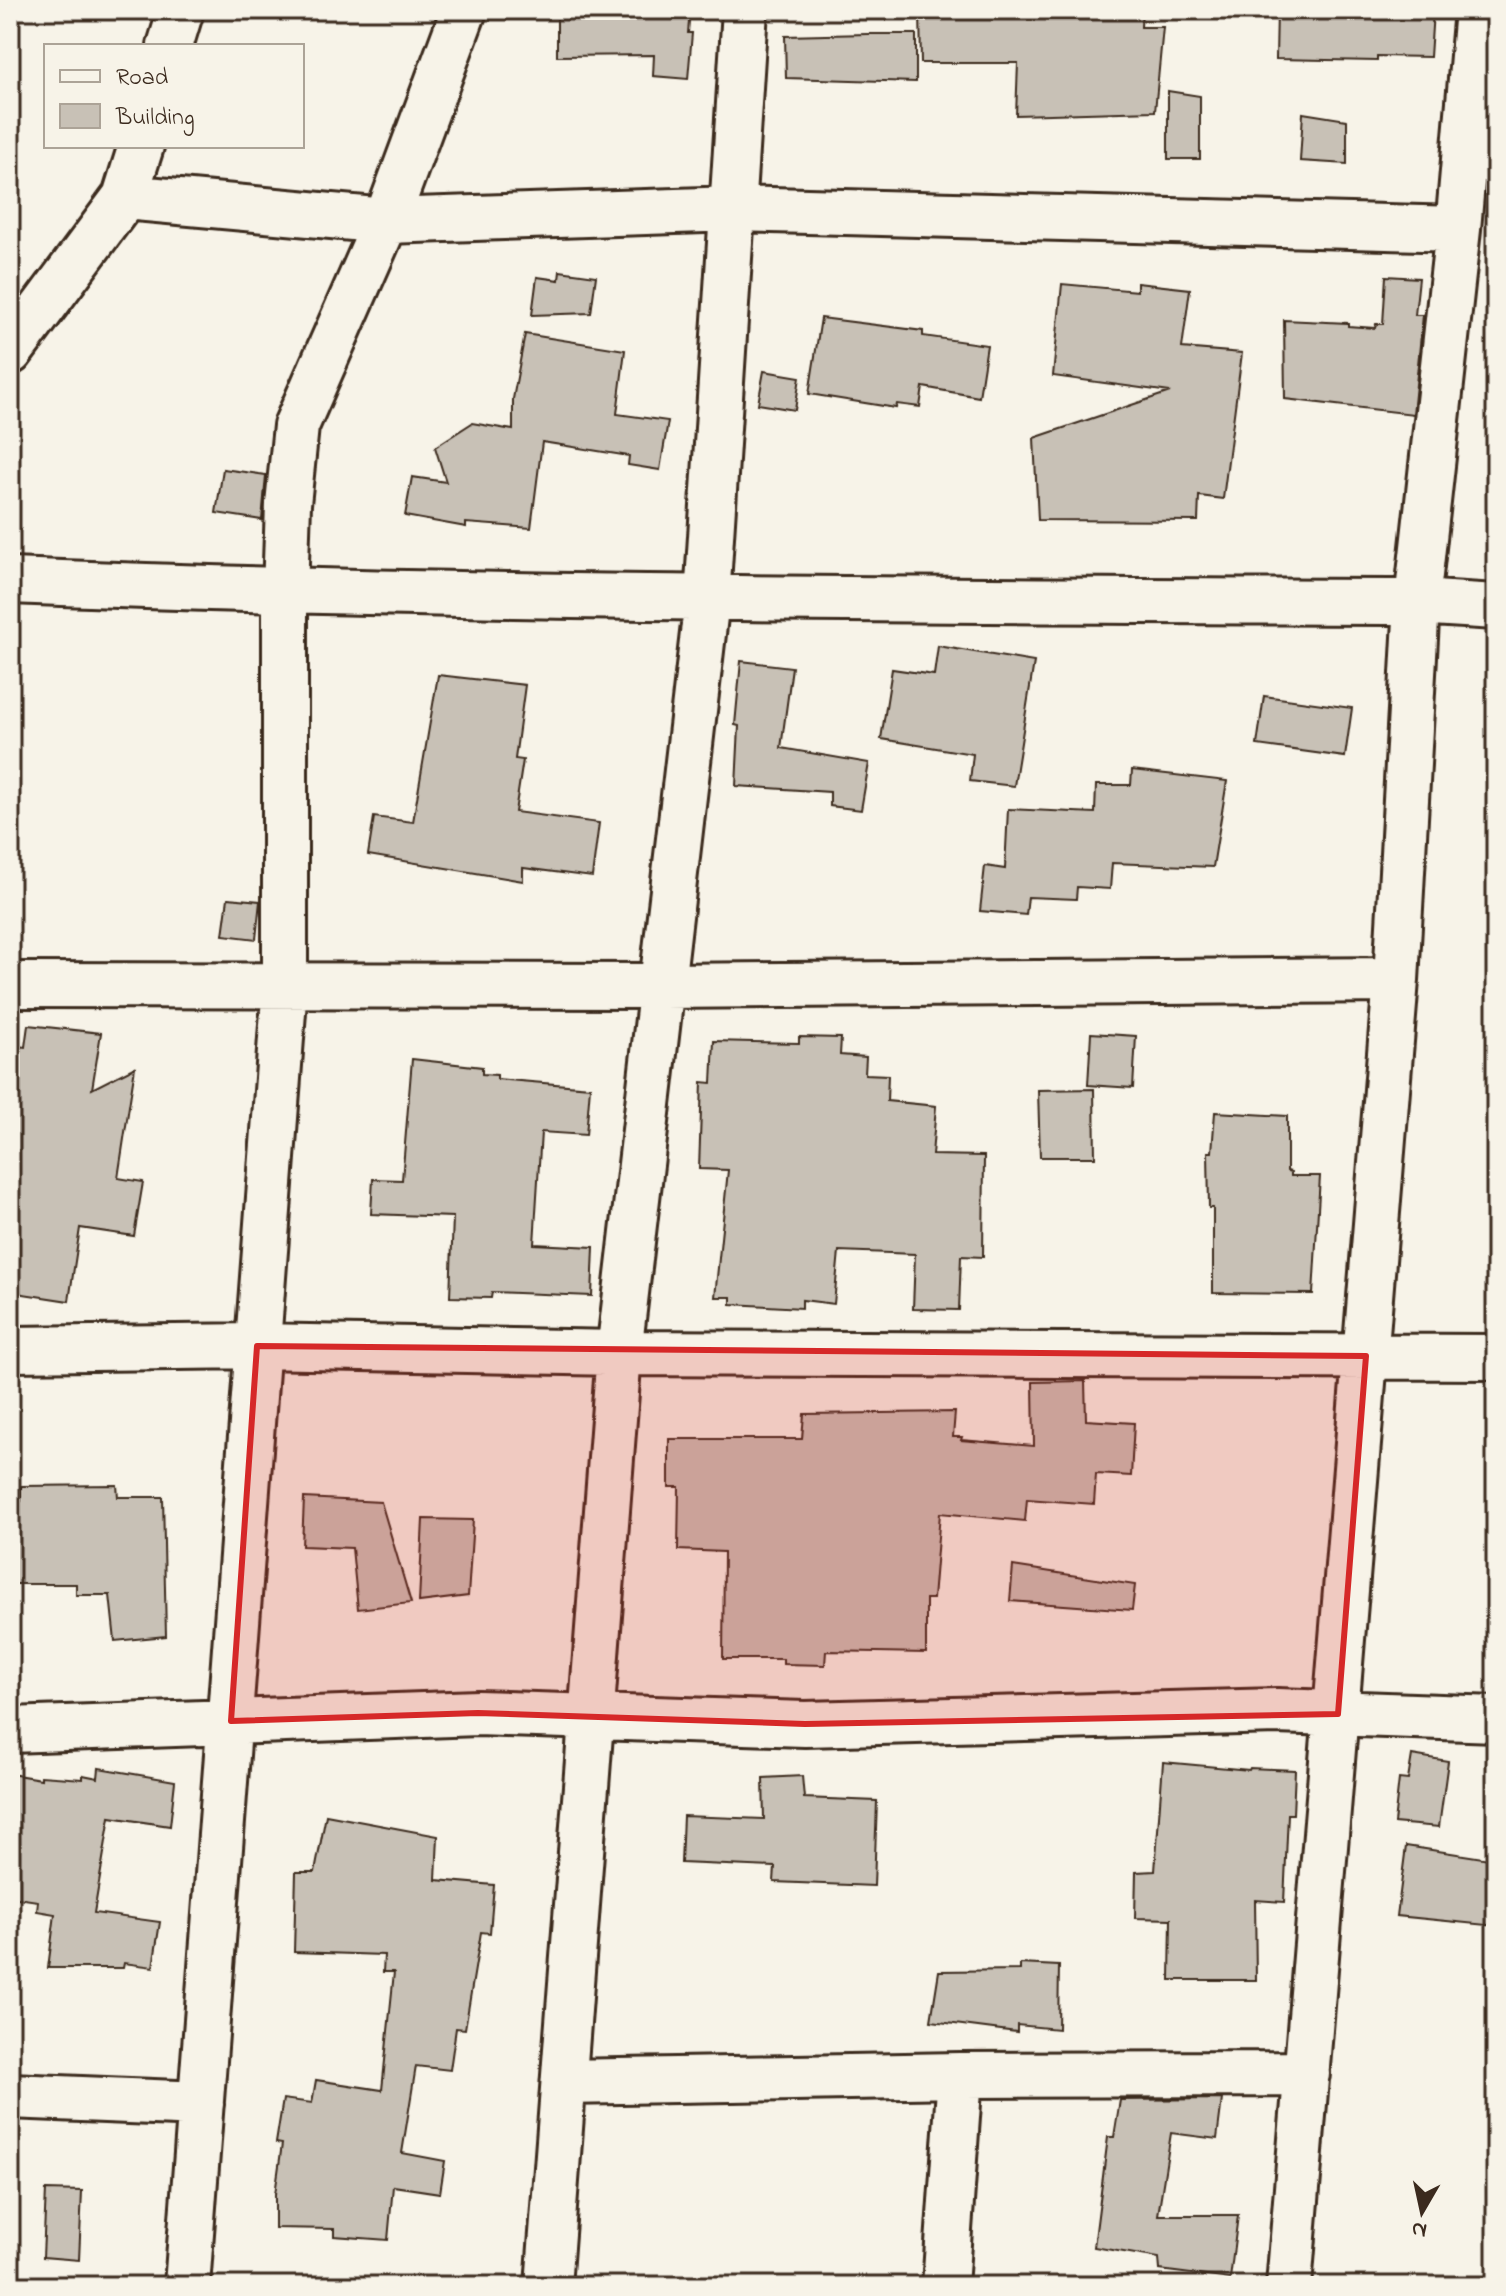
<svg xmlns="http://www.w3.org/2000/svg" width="1506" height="2296" viewBox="0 0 1506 2296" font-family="'Indie Flower',sans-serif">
  <rect width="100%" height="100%" fill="#f7f3e8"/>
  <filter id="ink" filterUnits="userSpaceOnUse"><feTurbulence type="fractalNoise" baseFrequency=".0125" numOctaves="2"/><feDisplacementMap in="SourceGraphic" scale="16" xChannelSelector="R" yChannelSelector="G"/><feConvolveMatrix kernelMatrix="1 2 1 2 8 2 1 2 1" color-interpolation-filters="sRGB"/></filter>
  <g filter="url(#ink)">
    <path fill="#c8c1b6" stroke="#3b2a1e" stroke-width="2" d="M 557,10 L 690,10 L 688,33 L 692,33 L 688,79 L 653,76 L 654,55 L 557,56 Z
      M 920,10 L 1142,10 L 1141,27 L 1163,27 L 1155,111 L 1016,115 L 1018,63 L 921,63 Z
      M 1277,10 L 1433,11 L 1430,57 L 1377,56 L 1377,61 L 1276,59 Z
      M 868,34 L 916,34 L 916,82 L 786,78 L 785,36 Z
      M 1168,91 L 1200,96 L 1200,159 L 1168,159 Z
      M 1303,113 L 1347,120 L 1347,164 L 1300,161 Z
      M 560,271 L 596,276 L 591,313 L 532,315 L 537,277 L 559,280 Z
      M 1386,276 L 1419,278 L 1415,315 L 1423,315 L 1413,414 L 1285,399 L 1284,320 L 1348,323 L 1348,326 L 1375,328 L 1376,324 L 1383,324 Z
      M 1137,283 L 1190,289 L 1182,348 L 1242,353 L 1223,499 L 1199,496 L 1198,521 L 1038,520 L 1034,438 L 1170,392 L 1053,376 L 1062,284 L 1137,291 Z
      M 821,318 L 923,331 L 923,336 L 987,345 L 979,397 L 923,387 L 920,407 L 897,404 L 896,408 L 809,394 Z
      M 525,334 L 625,350 L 617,414 L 668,421 L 660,470 L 628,465 L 629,456 L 542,442 L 531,528 L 466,523 L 466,527 L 405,516 L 412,477 L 446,482 L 435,447 L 472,423 L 513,430 L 513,399 Z
      M 764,371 L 800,377 L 795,410 L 758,404 Z
      M 223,469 L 266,475 L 262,520 L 216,513 Z
      M 938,646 L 1034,662 L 1014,786 L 970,781 L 973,754 L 881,739 L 892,669 L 934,675 Z
      M 741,661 L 792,667 L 781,748 L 869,763 L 861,810 L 830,806 L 830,792 L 736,786 L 739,726 L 735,725 Z
      M 438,675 L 525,685 L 515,759 L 523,760 L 515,812 L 599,823 L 592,877 L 523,868 L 523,881 L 368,855 L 374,817 L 413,822 Z
      M 1264,696 L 1352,708 L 1345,757 L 1257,745 Z
      M 1132,770 L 1227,781 L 1213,867 L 1112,863 L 1110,889 L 1077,887 L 1076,899 L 1028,897 L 1026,915 L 980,911 L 985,866 L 1005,869 L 1008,809 L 1095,813 L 1096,785 L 1131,785 Z
      M 228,898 L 260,901 L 256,939 L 223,935 Z
      M 28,1025 L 101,1033 L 92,1089 L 135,1067 L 118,1178 L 143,1182 L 134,1236 L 80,1228 L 69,1301 L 10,1292 L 10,1133 L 13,1112 L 10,1112 L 10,1045 L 25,1047 Z
      M 1091,1033 L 1136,1036 L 1133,1088 L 1088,1085 Z
      M 799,1037 L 841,1038 L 840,1055 L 866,1057 L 865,1074 L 888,1075 L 887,1101 L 936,1106 L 932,1155 L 984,1156 L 983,1257 L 961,1256 L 959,1310 L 913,1309 L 915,1254 L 839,1251 L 834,1304 L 802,1300 L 802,1308 L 731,1304 L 731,1297 L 715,1297 L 728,1170 L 699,1169 L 702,1082 L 712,1083 L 714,1041 L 799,1043 Z
      M 412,1059 L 482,1067 L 482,1074 L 497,1075 L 497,1079 L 590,1087 L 586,1135 L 541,1132 L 534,1244 L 594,1247 L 592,1296 L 492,1292 L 491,1298 L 450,1297 L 453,1217 L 371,1214 L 373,1179 L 402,1180 Z
      M 1094,1089 L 1095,1157 L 1040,1157 L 1038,1090 Z
      M 1215,1112 L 1287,1116 L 1287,1171 L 1291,1172 L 1291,1176 L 1320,1176 L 1313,1294 L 1213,1293 L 1213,1208 L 1209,1208 L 1208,1152 L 1212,1152 Z
      M 1085,1381 L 1086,1420 L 1134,1423 L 1131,1476 L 1096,1474 L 1094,1504 L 1027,1499 L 1025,1521 L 940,1513 L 933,1599 L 926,1599 L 926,1653 L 826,1651 L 825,1665 L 783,1664 L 783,1659 L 723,1659 L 724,1552 L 678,1550 L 679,1487 L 669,1487 L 669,1439 L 802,1439 L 804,1414 L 955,1412 L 953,1437 L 962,1437 L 961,1440 L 1034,1446 L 1033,1382 Z
      M 117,1485 L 118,1497 L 163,1497 L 166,1636 L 115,1641 L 110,1595 L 76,1595 L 76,1584 L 10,1584 L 10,1501 L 21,1501 L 21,1486 Z
      M 304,1498 L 381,1502 L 411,1603 L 358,1609 L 352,1548 L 302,1546 Z
      M 423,1519 L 473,1520 L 468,1596 L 419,1602 Z
      M 1013,1566 L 1135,1585 L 1132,1610 L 1010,1601 Z
      M 1412,1755 L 1448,1761 L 1439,1827 L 1394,1823 L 1399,1779 L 1408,1780 Z
      M 1163,1762 L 1249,1770 L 1250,1768 L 1295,1770 L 1293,1814 L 1288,1814 L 1284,1902 L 1255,1900 L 1256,1980 L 1170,1980 L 1171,1919 L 1135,1918 L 1136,1872 L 1155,1871 Z
      M 99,1768 L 175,1781 L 170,1826 L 110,1817 L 94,1913 L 160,1922 L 153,1967 L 124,1963 L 123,1968 L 48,1968 L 55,1914 L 37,1911 L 38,1901 L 10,1897 L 10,1774 L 41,1779 L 41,1776 L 83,1779 L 83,1775 L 98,1778 Z
      M 802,1776 L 804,1798 L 877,1801 L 874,1886 L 774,1882 L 775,1867 L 681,1863 L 683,1816 L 764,1819 L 763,1778 Z
      M 326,1815 L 438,1836 L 436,1880 L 494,1885 L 490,1933 L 481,1932 L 465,2029 L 456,2028 L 450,2070 L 416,2066 L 402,2153 L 445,2161 L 440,2193 L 393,2186 L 388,2240 L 334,2236 L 334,2229 L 275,2228 L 275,2194 L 282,2144 L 276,2143 L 283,2099 L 312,2103 L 316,2080 L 382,2090 L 394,1972 L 383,1972 L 384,1955 L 294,1952 L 296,1872 L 315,1872 Z
      M 1406,1846 L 1496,1860 L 1496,1926 L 1397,1916 Z
      M 1020,1964 L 1059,1966 L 1058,2029 L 1017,2025 L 1017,2032 L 931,2021 L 939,1971 L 1020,1970 Z
      M 1222,2099 L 1217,2139 L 1171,2133 L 1158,2215 L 1238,2215 L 1230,2279 L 1160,2270 L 1159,2258 L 1094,2247 L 1108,2137 L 1114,2137 L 1120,2100 Z
      M 46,2190 L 82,2191 L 79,2260 L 43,2257 Z"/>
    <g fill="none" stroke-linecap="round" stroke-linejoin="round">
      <g stroke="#3b2a1e" stroke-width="50">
        <path id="minor" d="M 170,46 L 181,10
          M 125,197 L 386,221 L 734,209 L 1458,229
          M 10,352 L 125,197 L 141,146
          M 10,581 C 479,600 948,600 1417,602 L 1496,607
          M 10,985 L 663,986 L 1396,980
          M 10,1349 L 257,1346 L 619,1353 L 1496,1357
          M 10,1730 L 478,1713 L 805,1724 L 1277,1711 L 1496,1719
          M 565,2082 L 960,2075 L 1307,2074
          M 10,2096 L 201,2104
          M 187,2286 L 285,985 L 285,592 L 288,504 L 296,426 L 386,221 L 464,10
          M 548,2286 L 619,1353 L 707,599 L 745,10
          M 945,2286 L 960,2075
          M 1289,2286 L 1396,980 L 1417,602 L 1458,229 L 1477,10"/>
      </g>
      <use href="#minor" stroke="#f7f3e8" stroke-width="44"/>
    </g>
  </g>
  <path fill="#d62828" fill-opacity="0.2" stroke="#d62828" stroke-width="6" stroke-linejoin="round" d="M 257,1346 L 1366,1356 L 1338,1714 L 805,1724 L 478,1713 L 231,1721 Z"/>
  <rect width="1506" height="2296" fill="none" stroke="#f7f3e8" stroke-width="40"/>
  <rect x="20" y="20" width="1466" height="2256" fill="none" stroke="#3b2a1e" stroke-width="3" filter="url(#ink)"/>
  <rect x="44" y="44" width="260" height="104" fill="#f7f3e8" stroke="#aca397" stroke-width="2"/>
  <rect x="60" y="70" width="40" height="12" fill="#f7f3e8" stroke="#aca397" stroke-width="2"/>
  <text x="116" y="84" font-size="24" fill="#3b2a1e">Road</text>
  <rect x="60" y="104" width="40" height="24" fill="#c8c1b6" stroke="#aca397" stroke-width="2"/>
  <text x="116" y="124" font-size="24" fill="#3b2a1e">Building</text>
  <g transform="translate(1422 2212) rotate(189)" stroke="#f7f3e8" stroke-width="6" paint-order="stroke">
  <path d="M0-6L14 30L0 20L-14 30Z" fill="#3b2a1e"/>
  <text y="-12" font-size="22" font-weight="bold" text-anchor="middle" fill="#3b2a1e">N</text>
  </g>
</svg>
